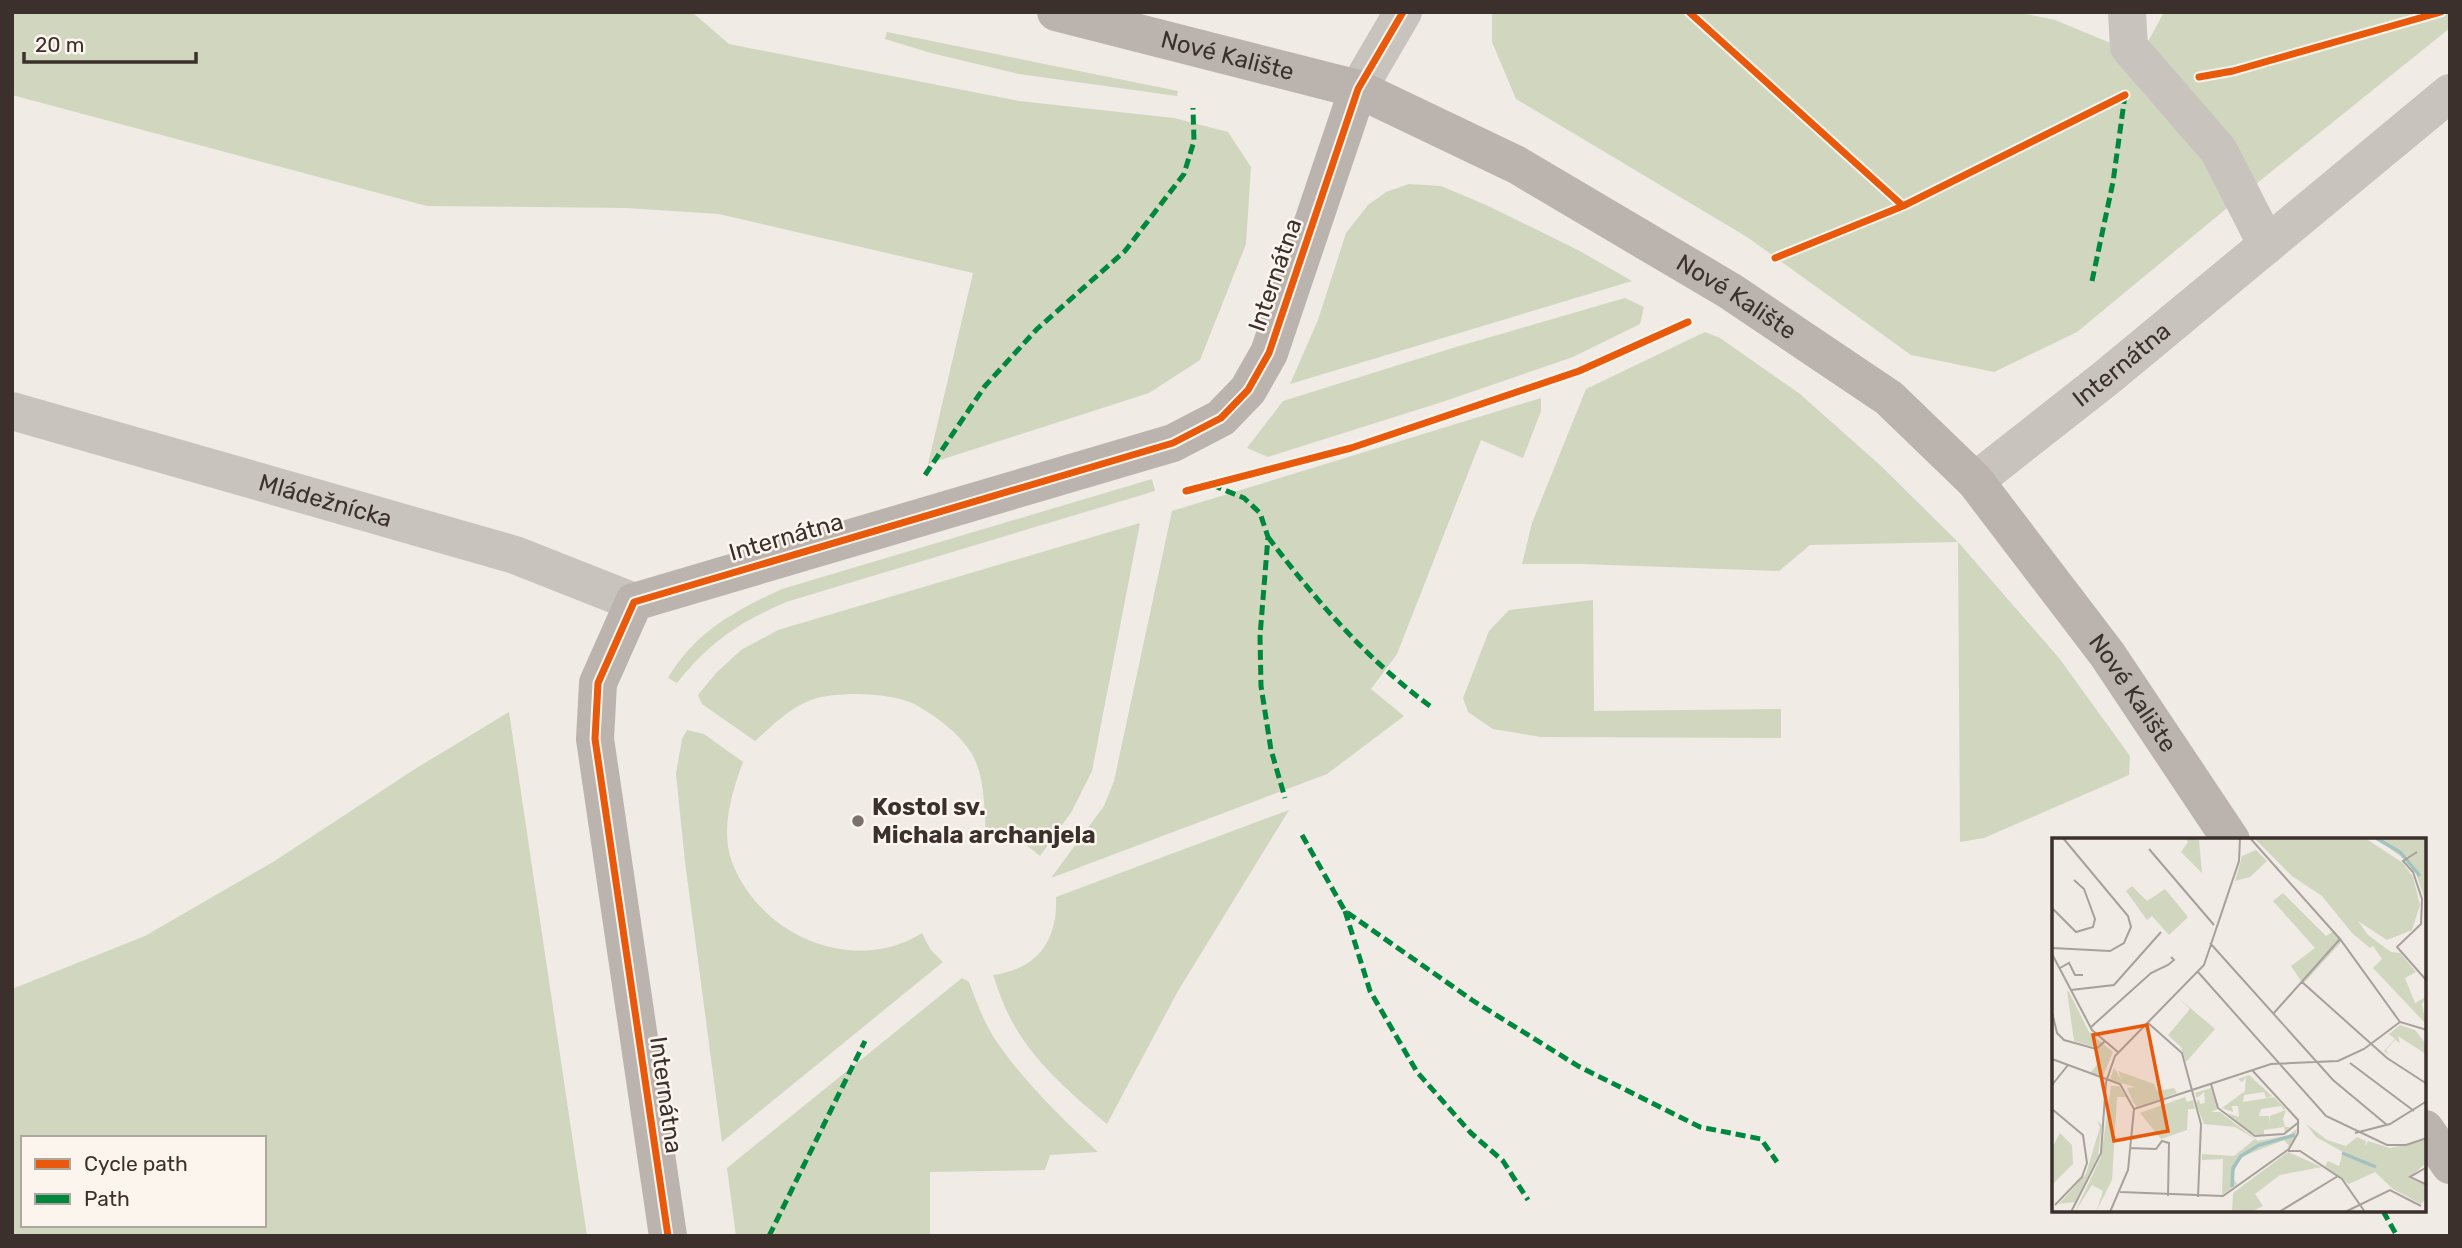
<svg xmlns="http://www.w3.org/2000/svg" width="2462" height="1248" viewBox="0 0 2462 1248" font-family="Rubik,sans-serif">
  <rect width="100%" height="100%" fill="#f0ebe5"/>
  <path fill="#d1d6bf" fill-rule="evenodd" d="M 12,12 L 692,12 L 729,44 L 1019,101 L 1174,118 L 1228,132 L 1251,167 L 1246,244 L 1200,360 L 1149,393 L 928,464 L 973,273 L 719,214 L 626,208 L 427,206 L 12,95 Z
    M 1492,12 L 2016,12 L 2055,20 L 2132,52 L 2143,51 L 2164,12 L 2450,12 L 2450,28 L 2267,175 L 2077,332 L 1994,372 L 1911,355 L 1747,237 L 1516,99 L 1492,42 Z
    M 887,32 L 1178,91 L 1177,96 L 1019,74 L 931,53 L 885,39 Z
    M 1409,184 L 1441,186 L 1486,205 L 1578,250 L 1632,281 L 1290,384 L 1318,320 L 1346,233 L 1368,205 L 1386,192 Z
    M 1625,298 L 1644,307 L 1640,324 L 1573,357 L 1442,402 L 1268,457 L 1247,448 L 1283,401 L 1456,347 Z
    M 1705,332 L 1720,338 L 1800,394 L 1881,466 L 1958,542 L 2059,658 L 2130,756 L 2129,775 L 1984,838 L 1960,842 L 1958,542 L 1810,545 L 1779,571 L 1582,564 L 1522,564 L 1532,523 L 1586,389 Z
    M 1541,398 L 1541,411 L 1523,458 L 1481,440 L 1397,654 L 1371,689 L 1404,716 L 1327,774 L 1051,878 L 1104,806 L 1114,781 L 1172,511 Z
    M 1152,479 L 1155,491 L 786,602 C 737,624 711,641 677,683 L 668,678 C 696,631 735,611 782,589 Z
    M 1140,523 L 1092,771 L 1072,811 L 1040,856 C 1023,841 1010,834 986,833 C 984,808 985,776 972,754 C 960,734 936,716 916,705 C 891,692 837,691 811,700 C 789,708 772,726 755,741 L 702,704 L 698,695 L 716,673 L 741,650 L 778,630 Z
    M 1593,600 L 1594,711 L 1781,709 L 1781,738 L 1541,737 L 1493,729 L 1468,712 L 1463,698 L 1489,631 L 1509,610 Z
    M 509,712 L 587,1236 L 12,1236 L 12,989 L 145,936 L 273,862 L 415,769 ZM 23,1138 L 264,1138 L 264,1225 L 23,1225 Z
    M 687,730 L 704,734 L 743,762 C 732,792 720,829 732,862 C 760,936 854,976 922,933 L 930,949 L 943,962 L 722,1142 L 685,862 L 676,774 L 682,739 Z
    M 1289,810 L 1178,991 L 1107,1124 C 1073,1095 1037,1065 1014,1025 C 1005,1010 999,992 993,975 C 1037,969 1058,941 1056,897 Z
    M 962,978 L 969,982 C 977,1003 985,1026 999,1045 C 1027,1085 1063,1119 1098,1152 L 1050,1155 L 1045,1170 L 930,1172 L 930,1236 L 736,1236 L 727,1168 Z"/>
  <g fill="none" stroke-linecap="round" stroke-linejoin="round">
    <g stroke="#c9c3be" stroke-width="38">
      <path d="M 2127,12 L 2129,47 L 2219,151 L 2267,245"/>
      <path d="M 1358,89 L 1403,12"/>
      <path id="s1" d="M 12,411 L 515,555 L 634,602"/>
      <path id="s2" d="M 1975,481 L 2106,378 L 2450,93"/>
    </g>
    <g stroke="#bab3ae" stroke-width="38">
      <path id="s3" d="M 1056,12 L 1358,89 L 1517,165 L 1730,291 L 1889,398 L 1975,481 L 2107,654 L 2231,840"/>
      <path d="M 2425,1129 L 2450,1165"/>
      <path d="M 668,1236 L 595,739 L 598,683 L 634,602 L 1173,443 L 1221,418 L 1248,390 L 1269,353 L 1358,89"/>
    </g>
    <path stroke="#00873e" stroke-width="5" stroke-dasharray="10 5" stroke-linecap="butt" d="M 2092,281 L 2113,182 L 2125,95
      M 925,475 L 985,386 L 1037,329 L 1125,251 L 1184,174 L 1194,141 L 1193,108
      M 1212,485 L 1244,498 L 1260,513 L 1268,537 L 1260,636 L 1261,686 L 1271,750 L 1285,798
      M 1268,537 C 1316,601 1369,662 1434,709
      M 1302,835 L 1345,911 L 1472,1000 L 1578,1066 L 1700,1127 L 1761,1139 L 1777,1162
      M 1345,911 L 1370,991 L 1417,1072 L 1471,1133 L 1503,1161 L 1528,1200
      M 2383,1211 L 2397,1236
      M 769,1236 L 865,1041"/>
    <g stroke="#fbf5ee" stroke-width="11">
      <path id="cycleway" d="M 1689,12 L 1903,206
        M 2199,77 L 2233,71 L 2441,12
        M 1775,258 L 1903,206 L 2125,95
        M 1186,491 L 1351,448 L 1579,371 L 1688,322
        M 668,1236 L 595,739 L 598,683 L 634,602 L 1173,443 L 1221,418 L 1248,390 L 1269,353 L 1358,89 L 1403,12"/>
    </g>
    <use href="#cycleway" stroke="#e8590c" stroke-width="7"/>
  </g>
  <circle fill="#7a716c" stroke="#fbf5ee" stroke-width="2.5" cx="858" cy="821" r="7"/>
  <g text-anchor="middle" stroke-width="5" stroke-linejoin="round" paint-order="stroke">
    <g font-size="24" fill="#3b302b" stroke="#fbf5ee">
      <text dy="8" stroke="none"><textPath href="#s3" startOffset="177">Nové Kalište</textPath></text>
      <text transform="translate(1275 275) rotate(-71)" y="8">Internátna</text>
      <text dy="8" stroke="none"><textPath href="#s3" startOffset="744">Nové Kalište</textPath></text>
      <text dy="8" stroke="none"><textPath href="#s2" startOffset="187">Internátna</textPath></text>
      <text dy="8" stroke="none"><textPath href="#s1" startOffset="326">Mládežnícka</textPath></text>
      <text transform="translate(786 537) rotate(-16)" y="8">Internátna</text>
      <text dy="8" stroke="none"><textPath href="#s3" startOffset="1311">Nové Kalište</textPath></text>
      <text transform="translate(666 1095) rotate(82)" y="8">Internátna</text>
    </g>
    <g font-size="24" font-weight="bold" fill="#3b302b" stroke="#fbf5ee" text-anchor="start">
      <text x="872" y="815">Kostol sv.<tspan x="872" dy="28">Michala archanjela</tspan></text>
    </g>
  </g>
  <g transform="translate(2052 838)">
    <rect width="374" height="374" fill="#f0ebe5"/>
    <path d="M 133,0 L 147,2 L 150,35 L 129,14 L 136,4 ZM 202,0 L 313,0 L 351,25 L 361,39 L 368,67 L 360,92 L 335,102 L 306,83 L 316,97 L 339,114 L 348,115 L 364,134 L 353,140 L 363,165 L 374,159 L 370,166 L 374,186 L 321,130 L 330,121 L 321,108 L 318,110 L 300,95 L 270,58 L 240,38 ZM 323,0 L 374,0 L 374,64 L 363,33 L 354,22 L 356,18 L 351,20 ZM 204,12 L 215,23 L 198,39 L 183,43 L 190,18 ZM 80,48 L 95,63 L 113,51 L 136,79 L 117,97 L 100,78 L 95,82 L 74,53 ZM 231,55 L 274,98 L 282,93 L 290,103 L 251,146 L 239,128 L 263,110 L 221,63 ZM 15,153 L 17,154 L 37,194 L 61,214 L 51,238 L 38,235 L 45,227 L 46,210 L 22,203 ZM 124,158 L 163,191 L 134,224 L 129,209 L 116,197 L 138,171 ZM 348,187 L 363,192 L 374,206 L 374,216 L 346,198 L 348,205 L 343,202 L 334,212 L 337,217 L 332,213 L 343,201 L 337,196 ZM 62,230 L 70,243 L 66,233 L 102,246 L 105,253 L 122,250 L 125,255 L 85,269 L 81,264 L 73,249 L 82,265 L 75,250 L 83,249 L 58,242 ZM 197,237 L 220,258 L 214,260 L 212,254 L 192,257 L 191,264 L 222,259 L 233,270 L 232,272 L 229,268 L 209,271 L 207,278 L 217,278 L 218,286 L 218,278 L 234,272 L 231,281 L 233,289 L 238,289 L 233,295 L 232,289 L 212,292 L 212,298 L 199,295 L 175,275 L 187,279 L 186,268 L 180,268 L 181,274 L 170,270 L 193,253 L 194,239 L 190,244 L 186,241 ZM 59,248 L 67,248 L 74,259 L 65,259 L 60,342 L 44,374 L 51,353 L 40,347 L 23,374 L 49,319 ZM 159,250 L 166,271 L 159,274 L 168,274 L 206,303 L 237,297 L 246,290 L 239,308 L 234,310 L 237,308 L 232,302 L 189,319 L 180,338 L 185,346 L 170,357 L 171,321 L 150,322 L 150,316 L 182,318 L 203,301 L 183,289 L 152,286 L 144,265 L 147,261 L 148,266 L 153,265 L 152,254 L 145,260 L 143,255 ZM 133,259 L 135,264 L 141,262 L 143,271 L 136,271 L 135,292 L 109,301 L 88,275 ZM 45,283 L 50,287 L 46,318 L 23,364 L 7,366 L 34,336 L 48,289 ZM 254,286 L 275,302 L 294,308 L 305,299 L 314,303 L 313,308 L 316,303 L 338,310 L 374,302 L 374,325 L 357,340 L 374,348 L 374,361 L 369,366 L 341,351 L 323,334 L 297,346 L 273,328 L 276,323 L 287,328 L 291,314 L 264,299 ZM 8,295 L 20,307 L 21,326 L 0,347 L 0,310 ZM 236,314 L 270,329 L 228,337 L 203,356 L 211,368 L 199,374 L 180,374 L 181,355 Z" fill="#d1d6bf"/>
    <path fill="none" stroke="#a1c2c1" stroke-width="3.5" d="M 324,0 L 348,14 L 368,38M 290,315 L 324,329M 180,349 L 181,330 L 189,318 L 207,307 L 243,297"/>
    <path fill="none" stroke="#a8a09b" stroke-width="2" d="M 198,0 L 288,101 L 348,184 L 375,192M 97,11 L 162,87M 365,14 L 351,23 L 361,34 L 370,61 L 369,86 L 345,109 L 375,143M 0,70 L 24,94 L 41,89 L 43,81 L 32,51 L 22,42M 158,105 L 281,242 L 335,287M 0,110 L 58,113 L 72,105 L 79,89 L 76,78 L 11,0M 0,116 L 40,192 L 66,214M 8,130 L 17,125 L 23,137 L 31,137M 146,134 L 274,278 L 335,307 L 354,307 L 375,300M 250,144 L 335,220 L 375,246M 19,152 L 62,147 L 109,94M 0,174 L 5,195 L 12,202 L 44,211 L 53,203M 221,176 L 288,101M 95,184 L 130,215 L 149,286 L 146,359M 39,189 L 99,135 L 116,127 L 122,122 L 119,119M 0,221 L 68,246 L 82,271M 298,225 L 362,273M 159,246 L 166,270 L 203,298 L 232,296 L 247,284M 0,247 L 16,227M 0,271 L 31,297 L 35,325 L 30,339 L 3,367M 82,271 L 219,226 L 286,223 L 312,211 L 348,184M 303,295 L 338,286 L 375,263M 78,310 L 104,311 L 110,303 L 117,305 L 116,358M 236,313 L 248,313 L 290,341 L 313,374M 375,329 L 358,339 L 375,347M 68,354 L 171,358 L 237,311 L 246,295 L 246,282 L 200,232M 19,374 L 49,315 L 54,244 L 63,218 L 152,127 L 187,23 L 188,0M 58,374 L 76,332 L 82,271M 227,374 L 286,338M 293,374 L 338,352 L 369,368"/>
    <path fill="#e8590c" fill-opacity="0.15" stroke="#e8590c" stroke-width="3.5" d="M 95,187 L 116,293 L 62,303 L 41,197 Z"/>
    <rect width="374" height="374" fill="none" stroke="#3b302b" stroke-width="3.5"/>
  </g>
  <rect width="2462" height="1248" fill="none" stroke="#3b302b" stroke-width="28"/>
  <rect x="21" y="1136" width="245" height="91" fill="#fbf5ee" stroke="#aea6a0" stroke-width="2"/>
  <rect x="35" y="1159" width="35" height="10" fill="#e8590c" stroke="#aea6a0" stroke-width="2"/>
  <text x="84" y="1171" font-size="21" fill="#3b302b">Cycle path</text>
  <rect x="35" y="1194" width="35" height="10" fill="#00873e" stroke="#aea6a0" stroke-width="2"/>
  <text x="84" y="1206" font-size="21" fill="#3b302b">Path</text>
  <path d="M24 52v10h172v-10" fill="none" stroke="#3b302b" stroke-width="3.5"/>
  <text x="35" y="52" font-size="21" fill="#3b302b" stroke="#fbf5ee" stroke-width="5" paint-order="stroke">20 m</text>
</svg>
